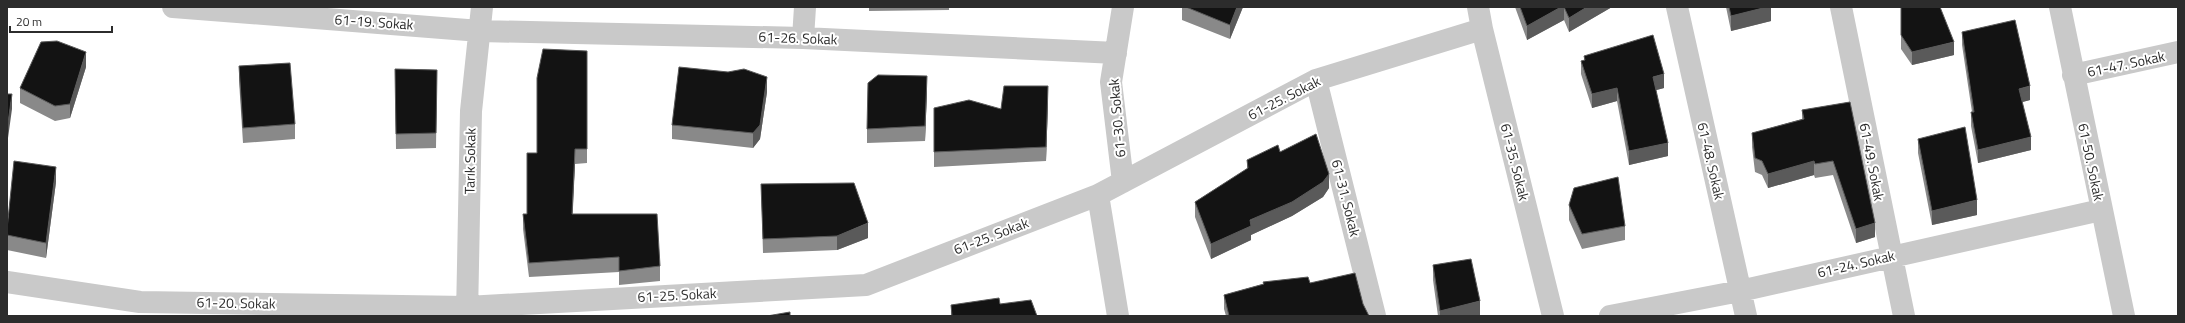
<svg xmlns="http://www.w3.org/2000/svg" width="2185" height="323" viewBox="0 0 2185 323" font-family="'Titillium Web',sans-serif">
  <rect width="100%" height="100%" fill="#fff"/>
  <g fill="none" stroke-linecap="round" stroke-linejoin="round">
    <path stroke="#c9c9c9" stroke-width="22" d="M 173,7 L 480,31 L 803,38 L 1116,53
      M 1123,7 L 1111,82 L 1123,182
      M 1478,7 L 1482,29 L 1553,316
      M 1677,7 L 1746,316
      M 1841,7 L 1904,316
      M 2060,7 L 2124,316
      M 803,38 L 805,7
      M 2073,75 L 2178,52
      M 1316,80 L 1375,316
      M 1098,195 L 1118,316
      M 7,282 L 140,302 L 467,307 L 866,285 L 1098,195 L 1316,80 L 1482,29
      M 467,316 L 471,111 L 482,7
      M 1610,316 L 1740,291 L 2101,210"/>
  </g>
  <path fill="#898989" d="M 869,7 L 949,7 L 949,10 L 869,11 Z
    M 1182,7 L 1243,7 L 1230,39 L 1182,20 Z
    M 1451,7 L 1463,7 L 1463,8 Z
    M 1515,7 L 1612,7 L 1569,32 L 1564,20 L 1527,40 Z
    M 1726,7 L 1771,7 L 1771,21 L 1731,31 Z
    M 1901,7 L 1954,55 L 1912,65 L 1901,49 Z
    M 1962,32 L 2030,100 L 2022,102 L 2031,150 L 1978,163 L 1971,126 L 1971,112 L 1972,112 L 1962,45 Z
    M 587,51 L 587,163 L 575,164 L 572,214 L 660,266 L 660,281 L 619,285 L 619,272 L 529,277 L 523,229 L 523,214 L 527,214 L 537,153 Z
    M 1584,56 L 1664,88 L 1656,90 L 1668,156 L 1629,165 L 1617,101 L 1592,108 L 1581,74 L 1581,61 L 1584,60 Z
    M 239,66 L 295,124 L 295,139 L 243,143 L 239,81 Z
    M 86,67 L 70,118 L 55,121 L 20,103 L 20,88 Z
    M 395,69 L 437,70 L 436,148 L 396,149 Z
    M 728,72 L 767,92 L 760,139 L 753,148 L 672,139 L 672,125 Z
    M 927,91 L 925,141 L 867,143 L 867,129 Z
    M 1048,101 L 1046,161 L 934,167 L 934,108 L 1001,109 Z
    M 1850,102 L 1875,237 L 1856,243 L 1833,175 L 1815,178 L 1814,175 L 1768,188 L 1762,175 L 1755,172 L 1752,147 L 1752,133 L 1802,119 L 1802,110 Z
    M 1918,139 L 1977,215 L 1932,225 L 1918,153 Z
    M 1280,152 L 1329,188 L 1323,197 L 1292,216 L 1251,235 L 1251,240 L 1211,259 L 1195,217 L 1195,202 L 1247,169 L 1247,160 Z
    M 56,182 L 46,258 L 7,250 L 7,229 Z
    M 761,184 L 868,238 L 837,250 L 763,253 Z
    M 1569,205 L 1625,226 L 1625,240 L 1582,249 L 1569,220 Z
    M 1433,265 L 1480,315 L 1478,316 L 1438,316 L 1433,280 Z
    M 1263,282 L 1310,283 L 1363,304 L 1369,316 L 1226,316 L 1224,309 L 1224,295 L 1263,284 Z
    M 1000,304 L 1037,316 L 951,316 L 951,305 Z"/>
  <path fill="#5a5a5a" d="M 1237,7 L 1243,7 L 1230,39 L 1230,25 Z
    M 1561,7 L 1564,7 L 1564,20 L 1527,40 L 1527,26 Z
    M 1587,7 L 1612,7 L 1569,32 L 1569,18 Z
    M 1767,7 L 1771,7 L 1771,21 L 1731,31 L 1731,16 Z
    M 1954,42 L 1954,55 L 1912,65 L 1912,52 Z
    M 86,52 L 86,67 L 70,118 L 70,104 Z
    M 1664,74 L 1664,88 L 1653,91 L 1653,77 Z
    M 927,76 L 927,91 L 925,141 L 925,126 Z
    M 767,77 L 767,92 L 760,139 L 753,148 L 753,133 Z
    M 1048,86 L 1048,101 L 1046,161 L 1046,147 Z
    M 2030,86 L 2030,100 L 2019,103 L 2019,89 Z
    M 1617,88 L 1617,101 L 1592,108 L 1592,94 Z
    M 12,94 L 12,109 L 8,138 L 7,141 L 7,126 Z
    M 2031,137 L 2031,150 L 1978,163 L 1978,150 Z
    M 1668,143 L 1668,156 L 1629,165 L 1629,151 Z
    M 575,149 L 575,164 L 572,229 L 572,214 Z
    M 1814,161 L 1814,175 L 1768,188 L 1768,174 Z
    M 56,167 L 56,182 L 46,258 L 46,243 Z
    M 1329,174 L 1329,188 L 1323,197 L 1292,216 L 1251,235 L 1251,240 L 1211,259 L 1211,244 Z
    M 1977,200 L 1977,215 L 1932,225 L 1932,211 Z
    M 868,223 L 868,238 L 837,250 L 837,236 Z
    M 1875,223 L 1875,237 L 1856,243 L 1856,229 Z
    M 1480,301 L 1480,315 L 1478,316 L 1440,316 L 1440,311 Z"/>
  <path fill="#131313" stroke="#5a5a5a" d="M 1186,7 L 1237,7 L 1230,25 Z
    M 1520,7 L 1561,7 L 1527,26 Z
    M 1564,7 L 1587,7 L 1569,18 Z
    M 1729,7 L 1767,7 L 1731,16 Z
    M 1901,7 L 1940,7 L 1954,42 L 1912,52 L 1901,35 Z
    M 2015,20 L 2030,86 L 2019,89 L 2031,137 L 1978,150 L 1971,112 L 1974,112 L 1962,32 Z
    M 1653,35 L 1664,74 L 1653,77 L 1668,143 L 1629,151 L 1617,88 L 1592,94 L 1581,61 L 1585,60 L 1584,56 Z
    M 57,41 L 86,52 L 70,104 L 55,106 L 20,88 L 41,42 Z
    M 543,49 L 587,51 L 587,149 L 575,149 L 572,214 L 657,214 L 660,266 L 619,271 L 619,257 L 529,263 L 523,214 L 527,214 L 527,153 L 537,153 L 537,78 Z
    M 290,63 L 295,124 L 243,128 L 239,66 Z
    M 679,67 L 728,72 L 744,69 L 767,77 L 760,125 L 753,133 L 672,125 Z
    M 395,69 L 437,70 L 436,133 L 396,134 Z
    M 878,75 L 927,76 L 925,126 L 867,129 L 868,83 Z
    M 1004,86 L 1048,86 L 1046,147 L 934,152 L 934,108 L 969,100 L 1001,109 Z
    M 7,94 L 12,94 L 8,123 L 7,126 Z
    M 1850,102 L 1875,223 L 1856,229 L 1833,161 L 1815,164 L 1814,161 L 1768,174 L 1762,161 L 1755,158 L 1752,133 L 1804,119 L 1802,110 Z
    M 1965,127 L 1977,200 L 1932,211 L 1918,139 Z
    M 1316,134 L 1329,174 L 1323,182 L 1292,202 L 1250,220 L 1251,226 L 1211,244 L 1195,202 L 1248,168 L 1247,160 L 1278,145 L 1280,152 Z
    M 14,161 L 56,167 L 46,243 L 7,235 L 7,229 Z
    M 1618,177 L 1625,226 L 1582,234 L 1569,205 L 1574,188 Z
    M 854,183 L 868,223 L 837,236 L 763,239 L 761,184 Z
    M 1471,259 L 1480,301 L 1440,311 L 1433,265 Z
    M 1355,273 L 1363,304 L 1369,316 L 1229,316 L 1224,295 L 1264,284 L 1263,282 L 1308,277 L 1310,283 Z
    M 999,298 L 1000,304 L 1031,300 L 1037,316 L 952,316 L 951,305 Z
    M 790,312 L 790,316 L 767,316 Z"/>
  <g text-anchor="middle" stroke-width="4" stroke-linejoin="round" paint-order="stroke">
    <g font-size="14" fill="#2c2c2c" stroke="#fff">
      <text transform="translate(374 22) rotate(4)" y="5">61-19. Sokak</text>
      <text transform="translate(798 38) rotate(2)" y="5">61-26. Sokak</text>
      <text transform="translate(2126 64) rotate(-12)" y="5">61-47. Sokak</text>
      <text transform="translate(1284 98) rotate(-27)" y="5">61-25. Sokak</text>
      <text transform="translate(1117 118) rotate(-95)" y="5">61-30. Sokak</text>
      <text transform="translate(470 161) rotate(-89)" y="5">Tarık Sokak</text>
      <text transform="translate(1711 161) rotate(77)" y="5">61-48. Sokak</text>
      <text transform="translate(1515 162) rotate(76)" y="5">61-35. Sokak</text>
      <text transform="translate(1872 162) rotate(79)" y="5">61-49. Sokak</text>
      <text transform="translate(2091 162) rotate(78)" y="5">61-50. Sokak</text>
      <text transform="translate(1346 198) rotate(76)" y="5">61-31. Sokak</text>
      <text transform="translate(991 236) rotate(-21)" y="5">61-25. Sokak</text>
      <text transform="translate(1856 264) rotate(-13)" y="5">61-24. Sokak</text>
      <text transform="translate(677 295) rotate(-3)" y="5">61-25. Sokak</text>
      <text transform="translate(236 303) rotate(1)" y="5">61-20. Sokak</text>
    </g>
  </g>
  <rect width="2185" height="323" fill="none" stroke="#2c2c2c" stroke-width="16"/>
  <path d="M10 26v6h102v-6" fill="none" stroke="#2c2c2c" stroke-width="2"/>
  <text x="16" y="26" font-size="12" fill="#2c2c2c" stroke="#ffffff" stroke-width="3" paint-order="stroke">20 m</text>
</svg>
